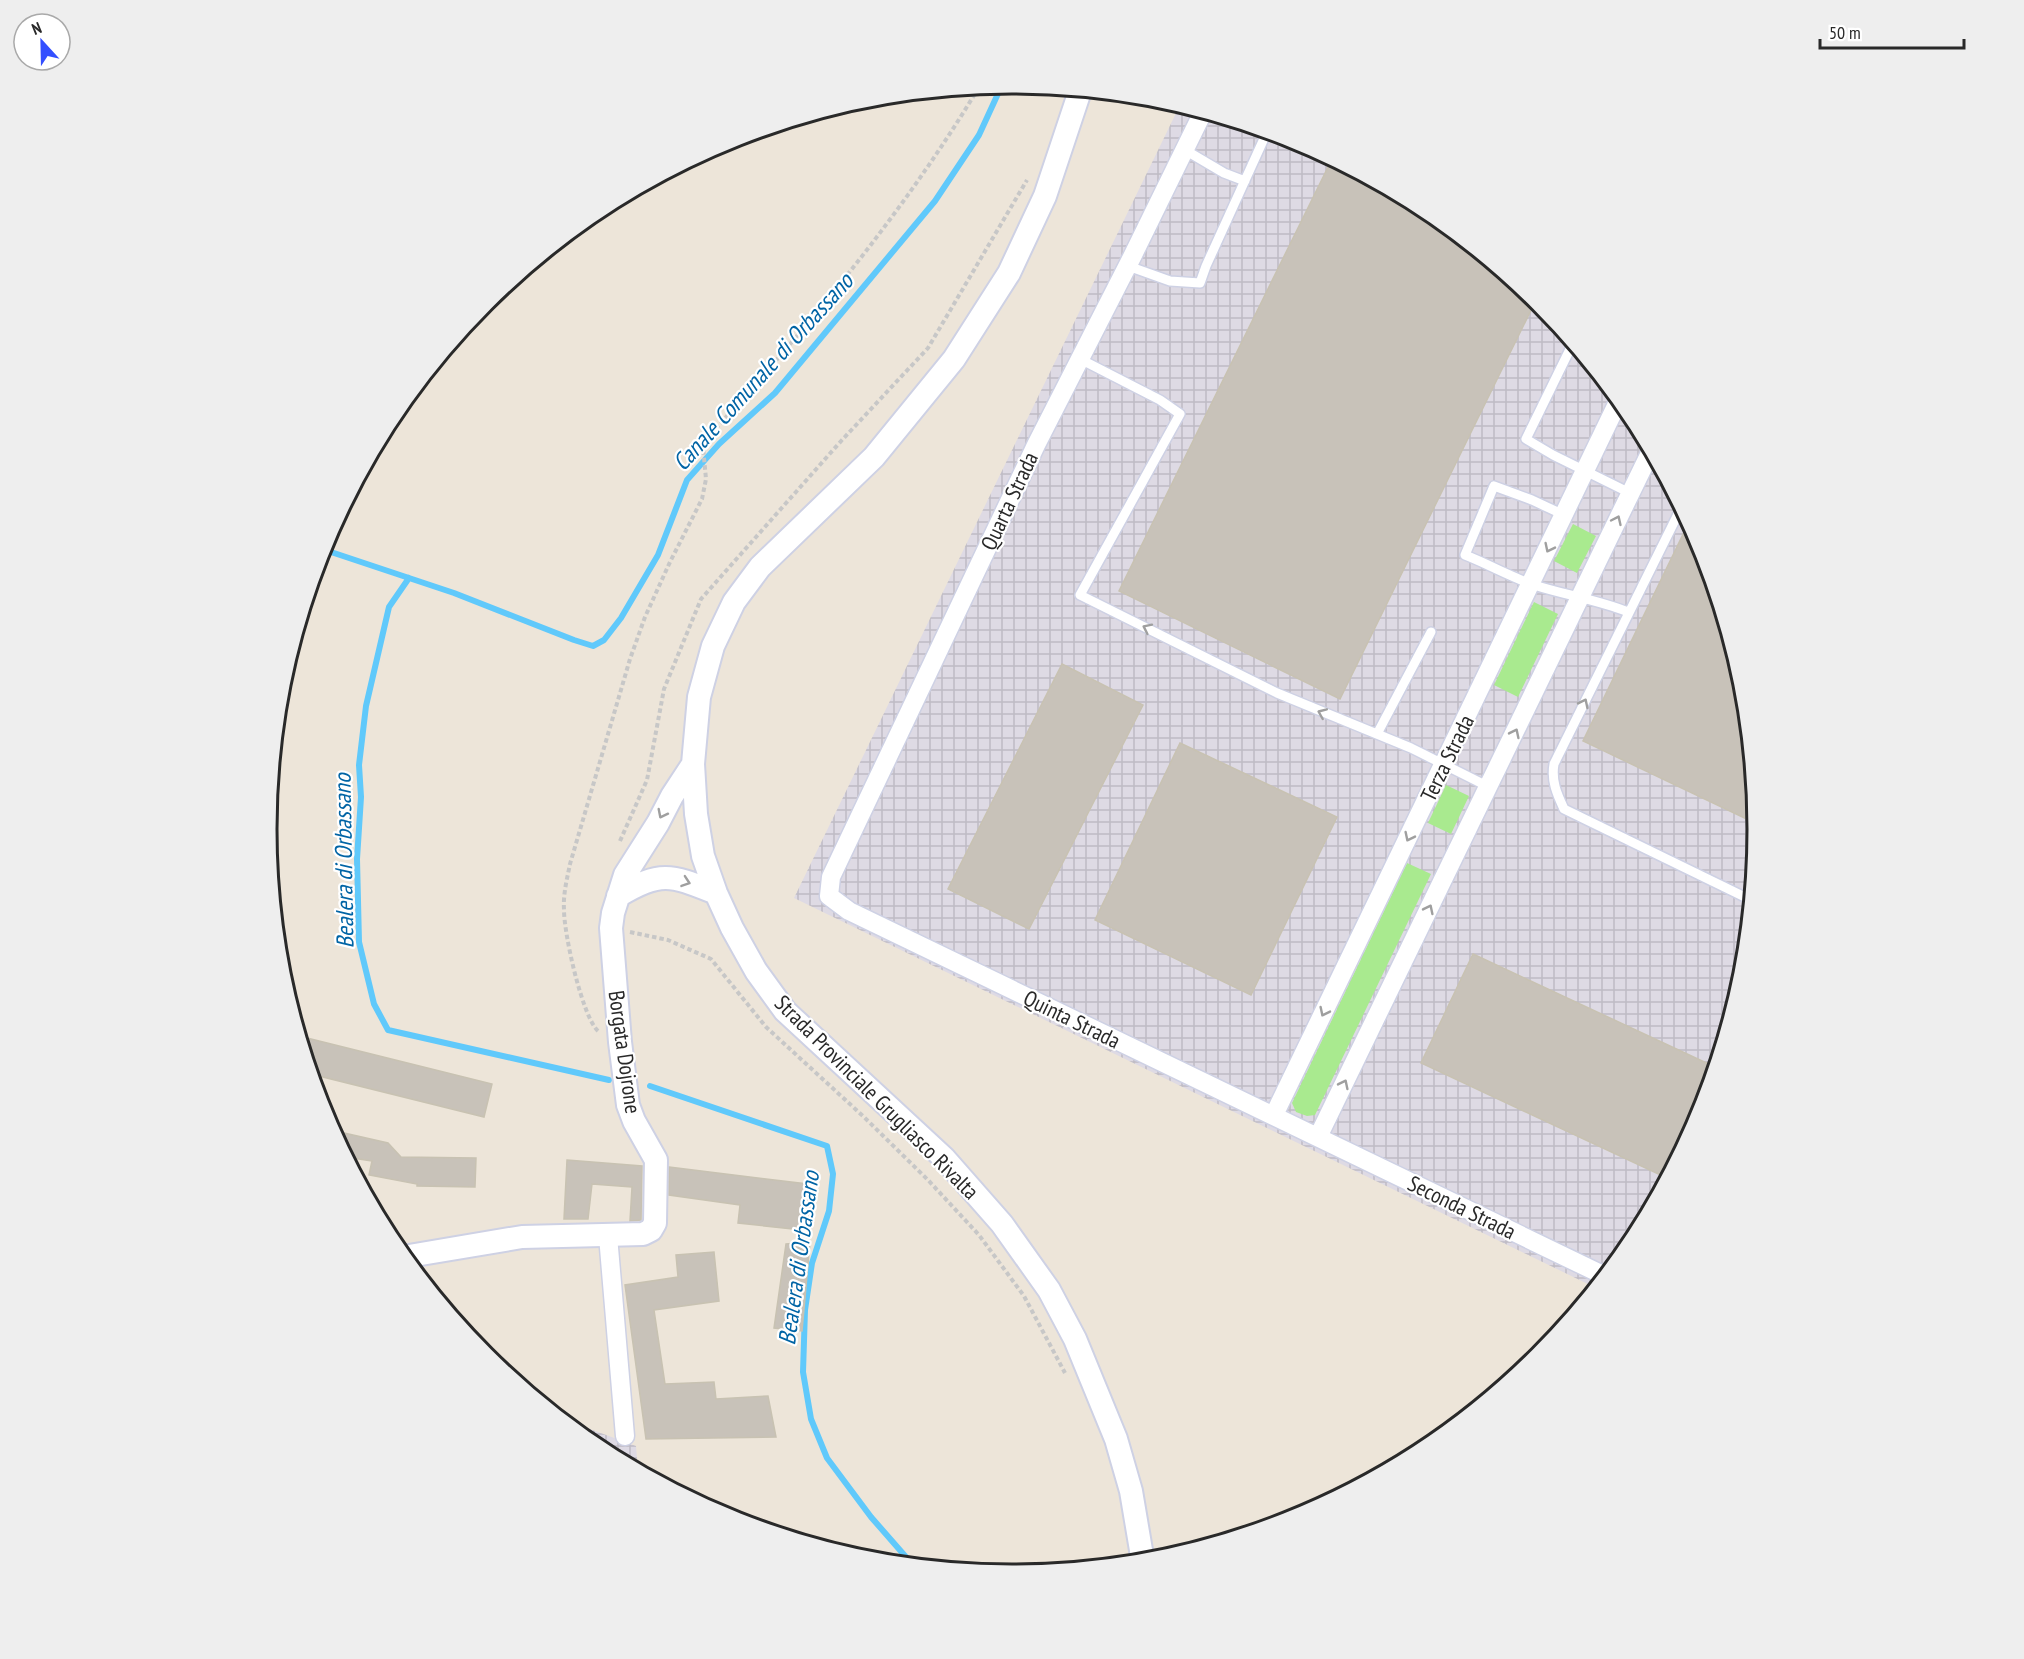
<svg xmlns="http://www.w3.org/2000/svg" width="2024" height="1659" viewBox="0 0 2024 1659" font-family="'PT Sans Narrow',sans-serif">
  <defs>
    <pattern id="industrial-grid" width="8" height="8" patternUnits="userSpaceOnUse" patternTransform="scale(1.5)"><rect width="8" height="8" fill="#dedae4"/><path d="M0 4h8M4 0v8" fill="none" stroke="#bebbc4"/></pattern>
  </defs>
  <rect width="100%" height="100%" fill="#ede5d9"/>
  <path fill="url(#industrial-grid)" d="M 1180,105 L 1298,141 L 1426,210 L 1539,303 L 1632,416 L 1701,545 L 1743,684 L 1757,830 L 1743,975 L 1701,1115 L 1632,1244 L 1596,1288 L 794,898 Z
    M 560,1418 L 636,1446 L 638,1471 L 598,1449 Z"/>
  <path fill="#a9ea8f" d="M 1573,524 L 1596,536 L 1577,573 L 1554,561 Z
    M 1534,602 L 1558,614 L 1518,697 L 1494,685 Z
    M 1446,785 L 1469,796 L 1451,834 L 1428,823 Z
    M 1407,863 L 1431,874 L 1315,1115 L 1307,1116 L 1296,1112 L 1292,1103 Z"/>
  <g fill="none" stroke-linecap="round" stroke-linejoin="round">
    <path stroke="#60c9fb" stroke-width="6" d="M 322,549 L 454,593 L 574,640 L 593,646 L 604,640 L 621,618 L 658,555 L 687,480 L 719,444 L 775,393 L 935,201 L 979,135 L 1002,85
      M 409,578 L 389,607 L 366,706 L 359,765 L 361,797 L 357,859 L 359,942 L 374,1004 L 388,1030 L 609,1080
      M 650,1086 L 827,1146 L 833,1174 L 829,1211 L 812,1263 L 805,1310 L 803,1372 L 811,1419 L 827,1458 L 871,1517 L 913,1565"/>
  </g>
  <path fill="#c8c2b9" stroke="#c8c2b2" stroke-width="1.5" d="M 1332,159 L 1426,210 L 1536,300 L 1340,699 L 1119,591 Z
    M 1689,522 L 1701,545 L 1743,684 L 1757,824 L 1583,741 Z
    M 1062,664 L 1143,705 L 1029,929 L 948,889 Z
    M 1180,743 L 1337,817 L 1251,995 L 1095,920 Z
    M 1473,954 L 1715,1067 L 1701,1115 L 1667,1178 L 1421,1063 Z
    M 299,1036 L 492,1084 L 484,1117 L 311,1074 Z
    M 331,1130 L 388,1143 L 401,1157 L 476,1158 L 475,1187 L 417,1186 L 417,1184 L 369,1175 L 372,1161 L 346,1157 Z
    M 567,1160 L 642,1166 L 641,1220 L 630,1221 L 632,1187 L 592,1184 L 588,1219 L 564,1219 Z
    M 669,1167 L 816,1185 L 811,1231 L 738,1223 L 740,1205 L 669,1195 Z
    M 810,1242 L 802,1331 L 774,1328 L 786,1244 Z
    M 714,1252 L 719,1301 L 654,1310 L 665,1384 L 714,1382 L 716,1399 L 768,1396 L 776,1437 L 646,1439 L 625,1285 L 678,1277 L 676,1255 Z"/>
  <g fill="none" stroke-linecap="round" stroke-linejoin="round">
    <g stroke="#ced1e4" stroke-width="12">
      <path id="service" d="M 1185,150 L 1224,173 L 1245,181
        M 1128,266 L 1170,281 L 1200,283 L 1206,266 L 1267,132
        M 1573,343 L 1526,439 L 1553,455 L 1630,493
        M 1080,359 L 1160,400 L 1180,414 L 1080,595 L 1277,693 L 1411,748 L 1489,787
        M 1681,508 L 1554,764 C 1551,781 1557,794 1564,809 L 1751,900
        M 1564,515 L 1532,500 L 1494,486 L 1465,555 C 1488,564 1511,577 1534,585 C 1565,595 1598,600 1628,612
        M 1377,734 L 1431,632"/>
    </g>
    <g stroke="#ced1e4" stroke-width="21">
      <path id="minor" d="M 1203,112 L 1132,257 L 1036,445 L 831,877 L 829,896 L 849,911 L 1605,1276
        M 1274,1115 L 1619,400
        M 1318,1137 L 1651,451
        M 608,1236 L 625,1436"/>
    </g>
    <g stroke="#ced1e4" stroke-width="26">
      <path id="tertiary" d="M 1080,91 L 1045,196 L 1009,273 L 954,359 L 874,457 L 760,567 L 734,602 L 713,646 L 699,697 L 693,764 L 696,814 L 703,856 L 716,893 L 732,928 L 756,971 L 785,1011 L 944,1158 L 1002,1224 L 1049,1290 L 1075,1339 L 1116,1439 L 1131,1491 L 1143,1562
        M 618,896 C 662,870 671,875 716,893
        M 403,1257 L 522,1237 L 643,1234 L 651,1230 L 655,1223 L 656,1160 L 634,1121 L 628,1105 L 620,1042 L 611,928 L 613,913 L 625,875 L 658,823 L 672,796 L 693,764"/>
    </g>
    <path stroke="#c7c7c7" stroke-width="4" stroke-dasharray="4.5 3" stroke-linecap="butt" d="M 620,841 L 647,780 L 664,689 L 701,599 L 842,440 L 928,348 L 1027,180
      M 630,932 L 668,940 L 711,959 L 766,1027 L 864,1117 L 928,1180 L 979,1235 L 1024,1296 L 1065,1373
      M 598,1031 C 582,1016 564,934 564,910 C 563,894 567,879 570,864 L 630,659 L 645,617 L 670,562 L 702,499 L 706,479 L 703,447 L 708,437 C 807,328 903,214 979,87"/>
    <use href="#service" stroke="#fff" stroke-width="9"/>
    <use href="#minor" stroke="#fff" stroke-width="18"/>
    <use href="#tertiary" stroke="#fff" stroke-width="22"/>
  </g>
  <defs><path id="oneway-chevron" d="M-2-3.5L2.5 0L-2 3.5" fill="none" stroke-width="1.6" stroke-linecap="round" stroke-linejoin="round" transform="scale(1.5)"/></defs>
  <g stroke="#9f9f9f">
    <use href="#oneway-chevron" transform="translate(1617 520) rotate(-65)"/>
    <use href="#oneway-chevron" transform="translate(1549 548) rotate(116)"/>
    <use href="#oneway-chevron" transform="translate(1147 628) rotate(-154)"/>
    <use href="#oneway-chevron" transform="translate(1584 703) rotate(-64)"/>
    <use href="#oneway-chevron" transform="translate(1322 713) rotate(-157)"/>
    <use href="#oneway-chevron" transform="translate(1515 733) rotate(-64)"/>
    <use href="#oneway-chevron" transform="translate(662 814) rotate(117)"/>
    <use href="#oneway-chevron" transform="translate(1409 837) rotate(116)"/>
    <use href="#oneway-chevron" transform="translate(686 882) rotate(19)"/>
    <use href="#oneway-chevron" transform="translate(1429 909) rotate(-64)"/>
    <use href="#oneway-chevron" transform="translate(1324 1012) rotate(116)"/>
    <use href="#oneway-chevron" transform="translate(1344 1084) rotate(-64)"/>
  </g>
  <g text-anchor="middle" stroke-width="4.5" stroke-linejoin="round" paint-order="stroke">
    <g font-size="22" fill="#292929" stroke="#fff">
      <text transform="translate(1009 501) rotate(-65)" y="8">Quarta Strada</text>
      <text transform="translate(1447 758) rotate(-64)" y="8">Terza Strada</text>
      <text transform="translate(1072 1019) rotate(26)" y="8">Quinta Strada</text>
      <text transform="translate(625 1052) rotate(82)" y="8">Borgata Dojrone</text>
      <text transform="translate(877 1097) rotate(45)" y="8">Strada Provinciale Grugliasco Rivalta</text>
      <text transform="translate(1462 1207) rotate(26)" y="8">Seconda Strada</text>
    </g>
    <g font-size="24" font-style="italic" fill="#0064a5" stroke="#fff">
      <text transform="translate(763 372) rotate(-48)" y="8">Canale Comunale di Orbassano</text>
      <text transform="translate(344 861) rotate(-91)" y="8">Bealera di Orbassano</text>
      <text transform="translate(799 1258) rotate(-82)" y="8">Bealera di Orbassano</text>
    </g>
  </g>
  <path d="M0 0H2024V1659H0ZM277 829a735 735 0 1 1 1470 0a735 735 0 1 1-1470 0Z" fill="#eee" fill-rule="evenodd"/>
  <path fill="none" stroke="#292929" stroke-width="3" d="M277 829a735 735 0 1 1 1470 0a735 735 0 1 1-1470 0Z"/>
  <g transform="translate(42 42) rotate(338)"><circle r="28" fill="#ffffff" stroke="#a9a9a9" stroke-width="1.5"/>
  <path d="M0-4.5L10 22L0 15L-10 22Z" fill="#334fff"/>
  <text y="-9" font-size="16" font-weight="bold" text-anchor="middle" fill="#292929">N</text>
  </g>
  <path d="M1820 39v9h144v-9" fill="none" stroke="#292929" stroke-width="3"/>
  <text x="1829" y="39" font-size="18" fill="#292929" stroke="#ffffff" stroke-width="4.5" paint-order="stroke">50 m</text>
</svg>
